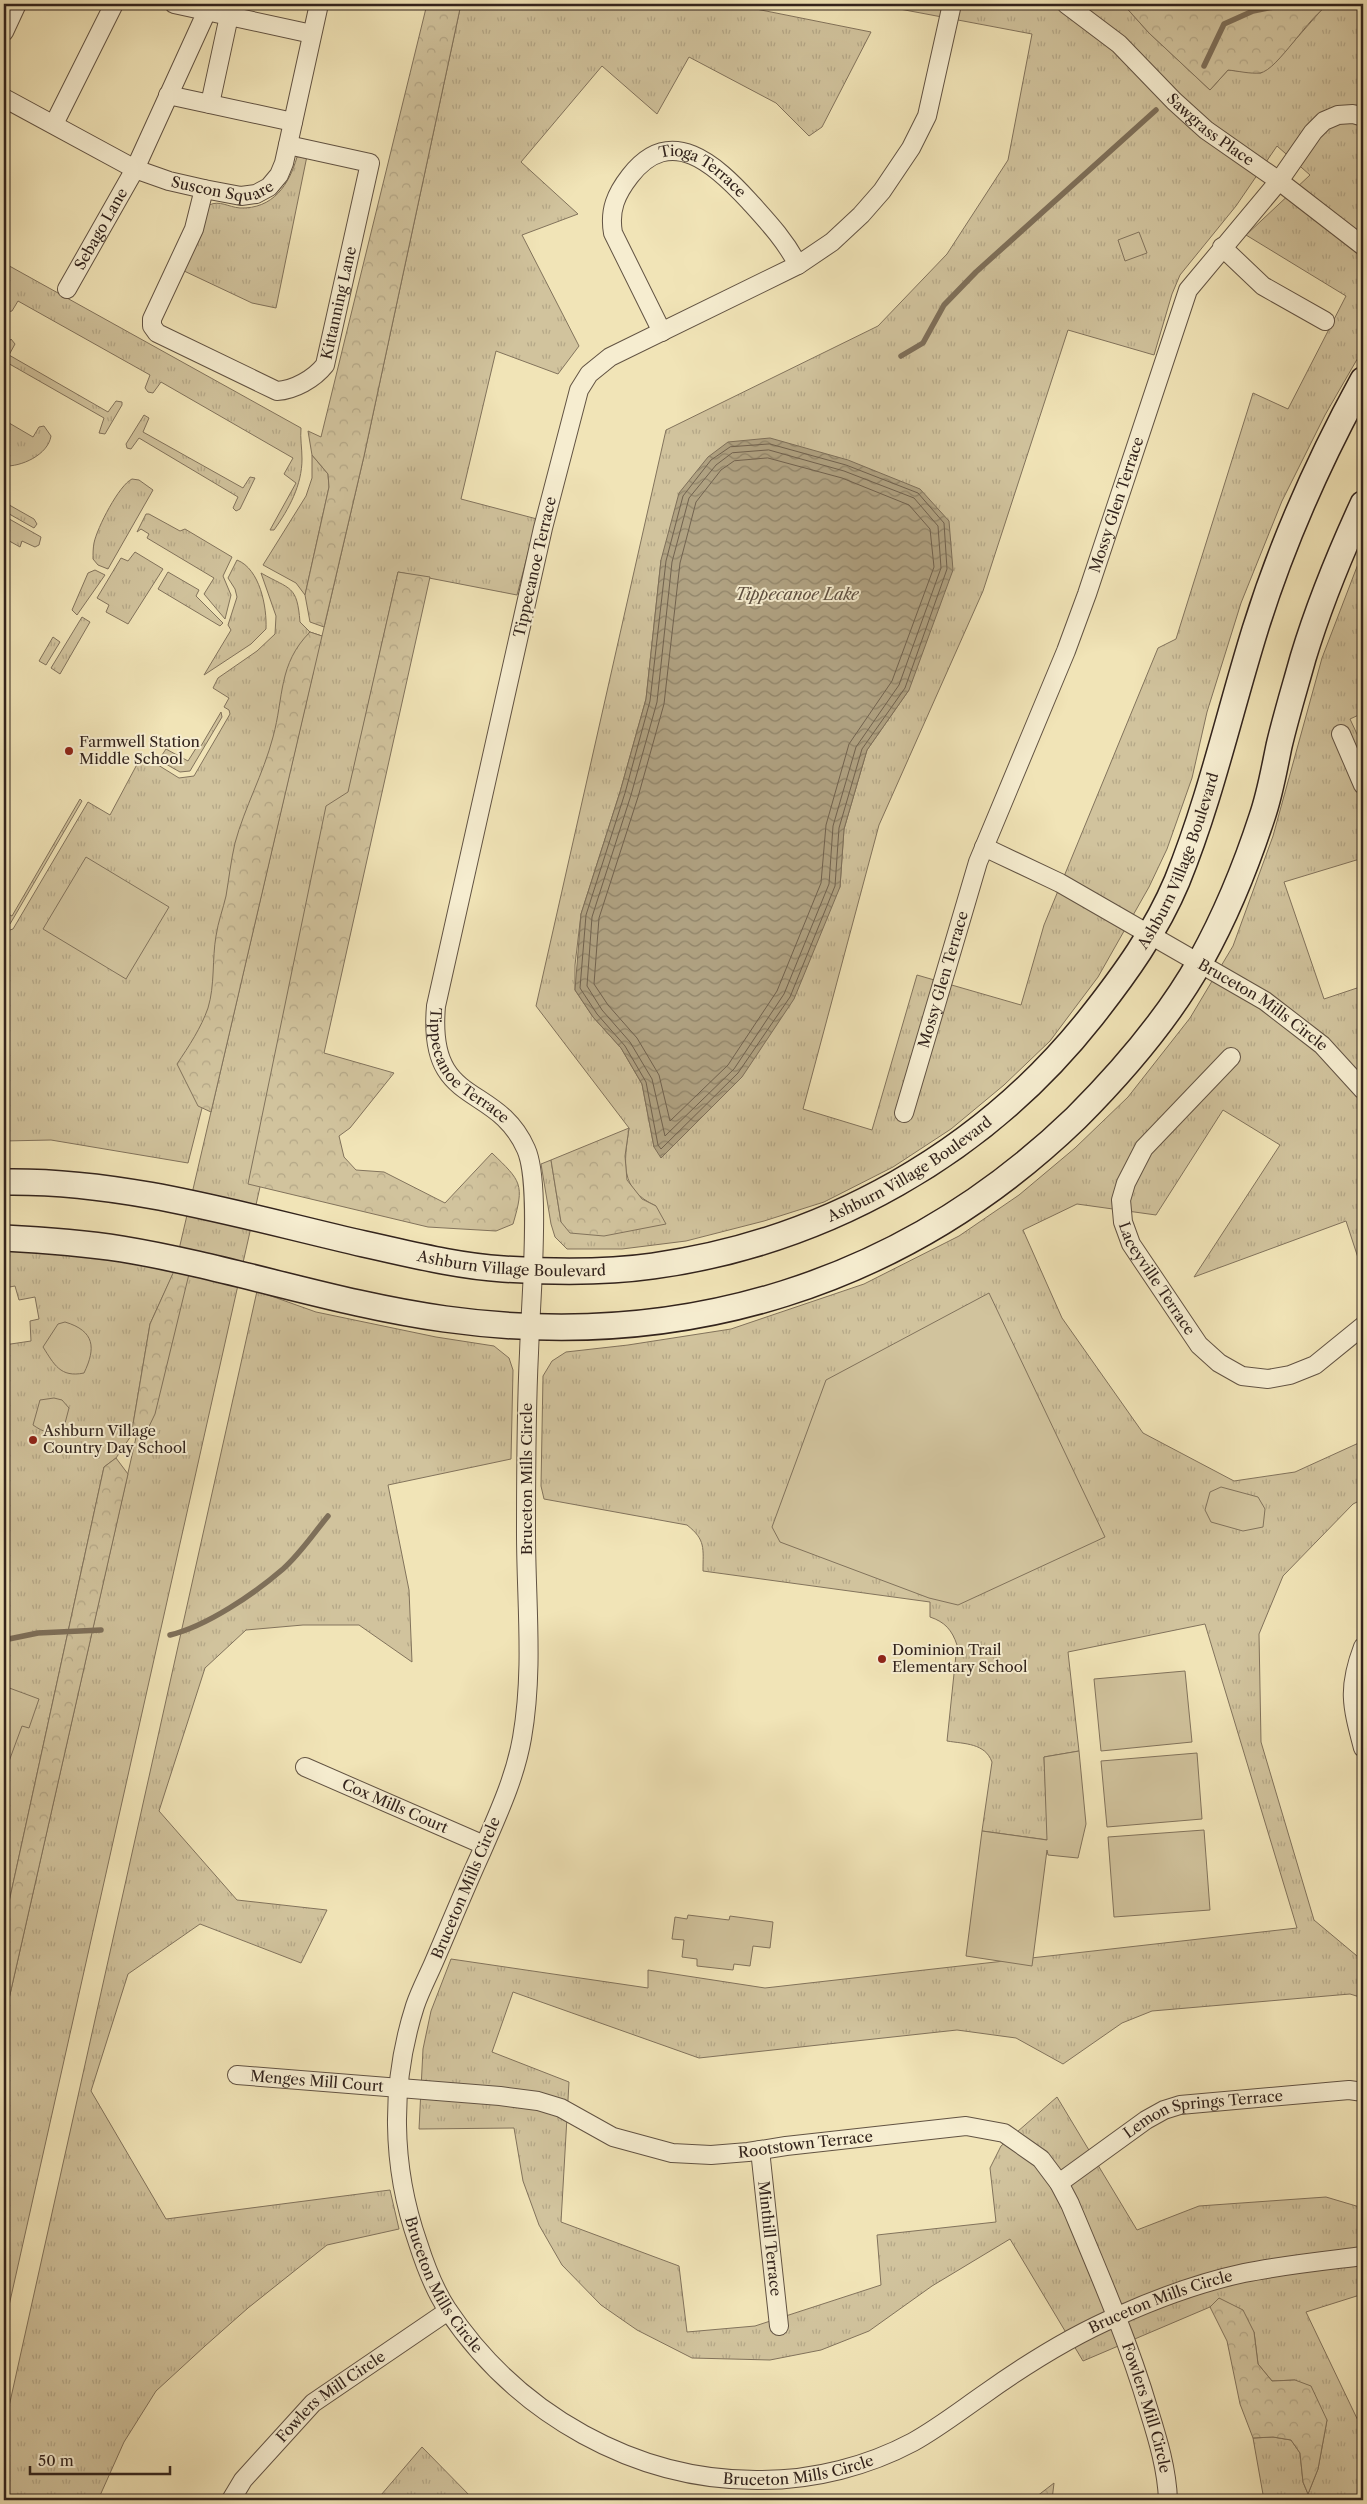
<svg xmlns="http://www.w3.org/2000/svg" width="1367" height="2504" viewBox="0 0 1367 2504" font-family="'Libre Caslon Text',serif">
  <defs>
    <pattern id="grass-tufts" width="24" height="20" patternUnits="userSpaceOnUse" patternTransform="scale(1.25)"><rect width="24" height="20" fill="#d1c39d"/><path d="M3 7l-1-3M5 7V3M7 7l1-3M15 17l-1-3M17 17v-4M19 17l1-3" fill="none" stroke="#b4a787"/></pattern>
    <pattern id="forest-crowns" width="20" height="18" patternUnits="userSpaceOnUse" patternTransform="scale(1.25)"><rect width="20" height="18" fill="#d1c39d"/><path d="M2 6a3 3 0 1 1 6 0M12 15a3 3 0 1 1 6 0" fill="none" stroke="#b4a787"/></pattern>
    <pattern id="water-waves" width="16" height="10" patternUnits="userSpaceOnUse" patternTransform="scale(1.25)"><rect width="16" height="10" fill="#b0a282"/><path d="M0 5q4-4 8 0t8 0" fill="none" stroke="#90846a"/></pattern>
  </defs>
  <rect width="100%" height="100%" fill="#f1e4b7"/>
  <filter id="stains"><feTurbulence type="fractalNoise" baseFrequency=".004" numOctaves="4"/><feColorMatrix values="0 0 0 0 .2 0 0 0 0 .09 0 0 0 0 .02 0 0 0 .5 -.17"/></filter>
  <radialGradient id="worn" r=".72"><stop offset=".6" stop-color="#630" stop-opacity="0"/><stop offset="1" stop-color="#630" stop-opacity=".3"/></radialGradient>
  <path fill="url(#grass-tufts)" stroke="#82735c" fill-rule="evenodd" d="M 461,4 L 731,4 L 871,32 L 822,127 L 809,136 L 776,103 L 689,57 L 657,114 L 602,66 L 521,162 L 578,214 L 522,235 L 579,346 L 558,374 L 496,351 L 461,499 L 537,519 L 517,595 L 398,572 L 4,2328 L 4,2021 L 173,1274 L 150,1324 L 131,1436 L 116,1458 L 104,1467 L 4,1925 L 4,1345 L 31,1341 L 30,1321 L 39,1319 L 35,1297 L 19,1300 L 15,1286 L 4,1288 L 4,1246 L 75,1250 L 174,1271 L 313,673 L 188,1163 L 51,1140 L 4,1141 L 4,932 L 13,929 L 88,802 L 110,815 L 142,755 L 179,778 L 194,776 L 230,714 L 229,710 L 224,707 L 229,698 L 213,688 L 218,678 L 257,651 L 275,634 L 276,616 L 261,573 C 291,590 297,585 300,622 L 310,632 L 322,636 L 364,456 Z
    M 890,4 L 1123,4 L 1149,33 L 1210,90 L 1228,70 L 1261,73 L 1274,64 L 1325,6 L 1330,4 L 1363,4 L 1363,349 L 1325,415 L 1282,501 L 1241,603 L 1207,712 L 1192,778 L 1167,849 L 1149,887 L 1098,977 L 1050,1041 L 1004,1085 L 951,1129 L 893,1167 L 824,1202 L 764,1221 L 686,1241 L 622,1249 L 567,1249 L 555,1237 L 551,1224 L 541,1164 L 551,1160 L 561,1222 L 656,1206 C 619,1189 624,1163 629,1128 L 536,1006 L 666,430 L 878,326 L 947,254 L 1008,160 L 1032,34 L 889,7 ZM 1277,146 L 1310,175 L 1246,235 L 1346,296 L 1288,409 L 1253,393 L 1176,639 L 1158,648 L 1044,925 L 1021,1005 L 917,975 L 872,1130 L 803,1109 L 879,825 L 983,591 L 1068,330 L 1154,355 L 1172,294 L 1180,275 L 1236,206 ZM 661,560 L 909,690 L 867,750 L 844,829 L 840,887 L 654,1147 L 642,1084 L 621,1048 L 593,1017 L 575,990 L 575,965 L 581,914 L 620,792 L 646,699 Z
    M 307,156 L 276,308 L 252,303 L 182,270 L 209,205 C 220,200 228,207 240,208 C 273,209 289,185 297,157 Z
    M 4,263 L 301,428 C 300,438 302,448 302,459 C 302,485 289,509 274,530 L 270,530 L 296,483 L 284,474 L 293,458 L 161,382 L 153,393 L 148,392 L 145,388 L 150,375 L 18,301 L 12,311 L 7,312 L 4,310 L 4,303 L 8,295 L 4,293 Z
    M 11,339 L 15,344 L 9,355 L 108,412 L 116,401 L 122,402 L 122,405 L 105,434 L 99,433 L 104,418 L 6,362 L 4,365 L 4,348 Z
    M 144,415 L 149,418 L 143,432 L 243,488 L 250,477 L 255,478 L 240,509 L 236,511 L 233,508 L 238,497 L 139,438 L 131,449 L 127,448 L 126,444 Z
    M 4,420 L 33,437 L 39,427 L 44,426 L 51,436 C 48,455 21,467 4,466 Z
    M 312,455 L 328,474 L 329,487 L 305,595 L 296,583 L 263,565 L 306,496 L 312,478 Z
    M 132,479 L 139,480 L 153,490 L 108,569 L 98,565 L 93,559 C 93,554 93,548 94,543 C 97,528 119,485 132,479 Z
    M 4,502 L 34,519 L 37,524 L 34,528 L 4,511 Z
    M 146,514 L 149,514 L 180,531 L 185,529 L 232,557 L 223,576 L 231,595 L 225,619 L 204,594 L 214,578 L 147,538 L 149,534 L 141,529 L 137,532 Z
    M 4,516 L 41,537 L 39,545 L 35,547 L 22,541 L 20,547 L 4,538 Z
    M 1363,551 L 1363,713 L 1350,719 L 1363,747 L 1363,858 L 1284,882 L 1324,999 L 1363,986 L 1363,1273 L 1346,1221 L 1194,1277 L 1280,1145 L 1223,1110 L 1156,1215 L 1077,1204 L 1023,1230 L 1062,1318 L 1143,1433 L 1234,1481 L 1295,1472 L 1363,1441 L 1363,1499 L 1353,1504 L 1283,1576 L 1259,1634 L 1261,1742 L 1314,1920 L 1363,1961 L 1363,1998 L 1350,1994 L 1152,2011 L 1122,2023 L 1063,2064 L 1016,2038 L 957,2030 L 699,2058 L 513,1992 L 492,2052 L 569,2082 L 561,2222 L 679,2266 L 687,2332 L 755,2326 L 881,2285 L 877,2235 L 996,2222 L 990,2168 L 1001,2146 L 1057,2097 L 1137,2230 L 1199,2206 L 1326,2197 L 1363,2208 L 1363,2294 L 1306,2312 L 1363,2431 L 1363,2489 L 1353,2500 L 1264,2500 L 1253,2438 L 1273,2437 L 1291,2440 L 1300,2453 L 1303,2482 L 1308,2494 L 1318,2469 L 1327,2420 L 1295,2380 L 1272,2381 L 1258,2364 L 1254,2332 L 1219,2298 L 1210,2307 L 1083,2361 L 1010,2239 L 932,2286 L 869,2331 L 821,2350 L 770,2360 L 692,2358 L 637,2330 L 601,2305 L 562,2265 L 539,2225 L 523,2181 L 514,2128 L 419,2129 L 423,2049 L 431,2011 L 451,1959 L 648,1988 L 648,1970 L 765,1988 L 1297,1928 L 1205,1624 L 1068,1652 L 1079,1751 L 1044,1757 L 1048,1840 L 982,1831 L 992,1762 C 985,1743 965,1744 947,1741 L 957,1645 C 952,1630 945,1622 930,1617 L 930,1602 L 703,1571 C 703,1548 706,1540 687,1525 L 544,1499 L 541,1486 L 543,1376 L 552,1361 L 566,1352 L 628,1345 L 731,1329 L 864,1284 L 959,1236 L 1019,1195 L 1075,1148 L 1128,1097 L 1190,1018 L 1233,946 L 1273,836 L 1322,658 Z
    M 135,552 L 163,569 L 128,624 L 106,612 L 109,605 L 97,598 L 121,558 L 128,561 Z
    M 237,560 C 260,569 267,607 266,629 L 251,644 L 204,675 L 231,630 L 228,625 L 237,597 L 235,589 L 228,578 Z
    M 95,570 L 105,575 L 77,615 L 72,610 L 88,573 Z
    M 168,572 L 199,590 L 196,596 L 223,623 L 220,626 L 158,589 Z
    M 82,617 L 90,622 L 60,674 L 51,668 Z
    M 53,637 L 60,642 L 46,665 L 39,661 Z
    M 221,712 L 222,717 L 190,771 L 180,772 L 164,763 L 162,755 L 166,749 L 188,761 L 198,745 L 201,746 Z
    M 80,799 L 82,801 L 10,924 L 4,925 L 4,912 L 12,916 Z
    M 257,1291 L 316,1312 L 436,1337 L 494,1346 L 509,1358 L 513,1370 L 511,1459 L 388,1485 L 409,1590 L 412,1662 L 359,1625 L 303,1625 L 246,1630 L 205,1668 L 159,1811 L 237,1900 L 327,1910 L 301,1963 L 200,1924 L 128,1974 L 91,2091 L 166,2219 L 390,2190 L 399,2229 L 327,2245 L 248,2308 L 205,2346 L 156,2391 L 124,2442 L 98,2500 L 4,2500 L 4,2429 Z
    M 422,2447 L 474,2500 L 388,2500 L 381,2495 Z"/>
  <path fill="url(#forest-crowns)" stroke="#82735c" d="M 427,4 L 461,4 L 364,456 L 324,627 L 310,622 L 305,595 L 329,487 L 328,474 L 312,455 L 308,431 L 321,437 Z
    M 1123,4 L 1180,4 L 1188,9 L 1191,4 L 1330,4 C 1309,15 1278,70 1260,73 C 1250,74 1238,71 1228,70 L 1210,90 L 1149,33 Z
    M 398,572 L 430,577 L 324,1053 L 394,1073 L 350,1128 L 339,1136 L 344,1157 L 356,1170 L 384,1172 L 445,1203 L 492,1153 C 521,1181 525,1184 513,1224 L 496,1231 L 428,1227 L 248,1184 L 326,806 L 348,792 Z
    M 310,632 L 322,636 L 211,1112 L 198,1106 L 177,1064 C 189,1046 201,1028 208,1008 C 215,985 212,959 216,936 C 218,922 223,909 226,896 C 229,878 231,860 235,843 C 245,806 263,775 273,737 C 284,697 278,664 310,632 Z
    M 629,1128 L 625,1156 L 627,1180 L 642,1199 L 656,1206 L 666,1224 L 604,1236 L 570,1233 L 561,1222 L 551,1160 Z
    M 174,1271 L 189,1274 L 155,1414 L 143,1439 L 131,1436 L 150,1324 Z
    M 116,1458 L 128,1474 L 4,2021 L 4,1925 L 104,1467 Z
    M 1219,2298 L 1243,2310 L 1254,2332 L 1258,2364 L 1272,2381 L 1295,2380 L 1311,2386 L 1327,2420 L 1318,2469 L 1308,2494 L 1303,2482 L 1300,2453 L 1291,2440 L 1273,2437 L 1253,2438 L 1240,2404 L 1227,2341 L 1210,2307 Z
    M 1054,2483 L 1052,2500 L 1032,2500 Z"/>
  <path fill="#d1c39d" stroke="#82735c" d="M 1139,232 L 1147,253 L 1125,261 L 1118,240 Z
    M 86,857 L 169,907 L 126,979 L 43,929 Z
    M 989,1293 L 1105,1537 L 958,1605 L 929,1598 L 780,1542 L 772,1527 L 826,1380 Z
    M 65,1322 C 95,1331 96,1348 84,1373 C 60,1378 54,1364 43,1347 L 58,1324 Z
    M 54,1398 L 62,1400 L 69,1408 L 63,1431 C 51,1435 43,1432 33,1425 L 40,1400 Z
    M 1221,1487 L 1258,1497 L 1265,1509 L 1263,1527 L 1243,1531 L 1211,1522 L 1205,1510 L 1210,1492 Z
    M 1185,1671 L 1192,1742 L 1101,1751 L 1094,1679 Z
    M 4,1686 L 39,1699 L 29,1728 L 22,1726 L 8,1764 L 4,1762 Z
    M 1079,1751 L 1086,1824 L 1078,1858 L 1048,1855 L 1047,1850 L 1032,1966 L 966,1956 L 982,1831 L 1047,1840 L 1044,1757 Z
    M 1197,1753 L 1202,1819 L 1107,1827 L 1101,1761 Z
    M 1204,1830 L 1210,1910 L 1114,1917 L 1108,1837 Z
    M 688,1915 L 729,1920 L 730,1916 L 773,1922 L 770,1948 L 753,1946 L 750,1966 L 734,1964 L 733,1970 L 697,1966 L 697,1959 L 682,1957 L 684,1940 L 672,1939 L 675,1917 L 687,1919 Z"/>
  <path fill="url(#water-waves)" stroke="#7e6f59" d="M 770,438 L 848,460 L 920,489 L 949,521 L 953,570 L 909,690 L 867,750 L 844,829 L 840,887 L 794,999 L 742,1077 L 661,1158 L 654,1147 L 642,1084 L 621,1048 L 593,1017 L 575,990 L 581,914 L 620,792 L 646,699 L 661,560 L 679,493 L 708,457 L 728,442 Z"/>
  <g fill="none" stroke-linecap="round" stroke-linejoin="round">
    <path stroke="#71624f" stroke-width="1" d="M 770,444 L 846,465 L 918,493 L 944,523 L 947,569 L 905,688 L 862,749 L 839,828 L 835,886 L 790,997 L 738,1073 L 661,1149 L 658,1145 L 646,1082 L 625,1046 L 597,1014 L 580,988 L 586,915 L 625,793 L 650,701 L 666,561 L 683,496 L 711,460 L 730,447 Z
      M 769,450 L 844,471 L 914,498 L 938,526 L 941,568 L 899,685 L 856,747 L 833,826 L 829,884 L 784,994 L 734,1069 L 665,1136 L 652,1079 L 630,1042 L 602,1010 L 587,986 L 592,917 L 631,795 L 657,702 L 672,562 L 689,498 L 716,465 L 732,453 Z
      M 768,458 L 842,478 L 909,505 L 930,529 L 934,567 L 892,681 L 849,744 L 826,825 L 821,883 L 777,991 L 728,1065 L 670,1121 L 659,1075 L 637,1038 L 608,1005 L 594,984 L 599,918 L 638,797 L 664,704 L 680,563 L 696,502 L 721,470 L 734,461 Z"/>
    <path stroke="#7e6f59" stroke-width="5.5" d="M 1204,66 L 1224,24 L 1253,11 L 1289,4
      M 901,356 L 923,343 L 944,305 L 976,272 L 1156,110
      M 170,1635 C 207,1626 254,1594 283,1569 C 300,1554 314,1533 328,1516
      M 4,1640 L 38,1633 L 101,1630"/>
    <g stroke="#625343" stroke-width="20">
      <g id="street">
        <path d="M 174,4 L 312,34"/>
        <path id="s1" d="M 952,4 L 927,116 L 911,148 L 882,191 L 861,215 L 832,242 L 798,265 L 610,357 L 589,374 L 579,390 L 543,528 L 436,1006 C 427,1109 496,1081 526,1149 C 537,1173 534,1239 533,1268 C 532,1296 530,1324 529,1353 C 526,1413 526,1473 526,1533 C 526,1602 534,1669 522,1738 C 515,1778 498,1814 482,1851 C 465,1888 450,1925 434,1962 C 428,1976 420,1991 415,2006 C 390,2084 391,2166 418,2243 C 425,2265 434,2289 447,2309 C 517,2414 636,2482 762,2480 C 814,2480 868,2466 913,2442 C 938,2428 960,2411 983,2395 C 1025,2365 1071,2336 1118,2316 C 1158,2298 1202,2282 1244,2273 C 1283,2265 1323,2261 1363,2256"/>
        <path id="s2" d="M 1066,4 L 1119,44 L 1174,101 L 1206,130 L 1279,181 L 1363,246"/>
        <path d="M 4,32 L 17,4"/>
        <path d="M 168,95 L 293,122"/>
        <path id="s3" d="M 4,98 L 135,169 L 169,181 L 204,189 L 241,196 L 256,194 L 269,187 L 279,175 L 284,163 L 319,4"/>
        <path d="M 210,104 L 229,16"/>
        <path d="M 54,124 L 114,4"/>
        <path id="s4" d="M 204,189 L 194,229 L 152,319 L 152,326 L 157,333 L 277,391 C 294,390 314,379 325,365 L 370,163 L 288,145"/>
        <path d="M 1222,247 L 1263,286 L 1325,321"/>
        <path id="s5" d="M 67,289 L 135,169 L 207,11"/>
        <path id="s6" d="M 662,332 L 613,233 C 609,210 616,194 630,176 C 671,123 716,165 749,201 C 768,222 785,240 798,265"/>
        <path d="M 1341,734 L 1363,785"/>
        <path id="s7" d="M 984,847 L 1060,883 L 1265,1001 L 1322,1045 L 1363,1090"/>
        <path id="s8" d="M 1231,1057 L 1144,1148 L 1126,1183 L 1121,1200 L 1123,1222 L 1131,1244 L 1199,1345 L 1219,1363 L 1242,1376 L 1268,1379 L 1290,1375 L 1315,1365 L 1363,1326"/>
        <path id="s9" d="M 904,1113 L 978,862 L 1066,651 L 1087,594 L 1188,290 L 1279,181 L 1313,132 L 1324,121 L 1338,115 L 1353,114 L 1363,117"/>
        <path d="M 1363,1647 C 1347,1689 1352,1706 1363,1748"/>
        <path id="s10" d="M 305,1767 L 484,1845"/>
        <path id="s11" d="M 237,2075 L 500,2096 L 538,2101 L 561,2108 L 613,2137 L 672,2153 L 711,2155 L 748,2152 L 786,2146 L 966,2126 L 1004,2133 L 1041,2159 L 1059,2183 L 1070,2204 C 1099,2273 1128,2340 1149,2411 C 1158,2440 1167,2470 1168,2500"/>
        <path id="s12" d="M 760,2150 L 779,2326"/>
        <path id="s13" d="M 1059,2183 L 1146,2120 L 1164,2110 L 1180,2105 L 1349,2090 L 1363,2092"/>
        <path id="s14" d="M 231,2500 L 243,2480 L 313,2403 L 448,2311"/>
      </g>
    </g>
    <g stroke="#32231c" stroke-width="28">
      <g id="secondary">
        <path id="s15" d="M 4,1182 C 126,1180 246,1217 364,1244 C 410,1254 456,1266 503,1269 C 552,1272 604,1273 653,1266 C 826,1242 984,1153 1092,1016 C 1125,974 1156,931 1177,881 C 1210,800 1229,714 1255,630 C 1282,543 1319,460 1363,380"/>
        <path d="M 4,1238 C 43,1240 83,1243 122,1249 C 231,1267 336,1304 445,1319 C 682,1352 903,1285 1076,1118 C 1123,1071 1168,1019 1201,960 C 1226,915 1246,866 1262,817 C 1270,794 1274,770 1279,746 C 1286,716 1295,687 1303,658 C 1319,605 1340,554 1363,504"/>
      </g>
    </g>
    <use href="#street" stroke="#f6edd0" stroke-width="18"/>
    <use href="#secondary" stroke="#f6edd0" stroke-width="25"/>
  </g>
  <g fill="#8f2418" stroke="#f6edd0" stroke-width="2">
    <circle cx="69" cy="751" r="5"/>
    <circle cx="33" cy="1440" r="5"/>
    <circle cx="882" cy="1659" r="5"/>
  </g>
  <g text-anchor="middle" stroke-width="4" stroke-linejoin="round" paint-order="stroke">
    <g font-size="15" fill="#32231c" stroke="#f6edd0">
      <text dy="5" stroke="none"><textPath href="#s2" startOffset="192">Sawgrass Place</textPath></text>
      <text dy="5" stroke="none"><textPath href="#s6" startOffset="259">Tioga Terrace</textPath></text>
      <text dy="5" stroke="none"><textPath href="#s3" startOffset="240">Suscon Square</textPath></text>
      <text dy="5" stroke="none"><textPath href="#s5" startOffset="69">Sebago Lane</textPath></text>
      <text dy="5" stroke="none"><textPath href="#s4" startOffset="409">Kittanning Lane</textPath></text>
      <text dy="5" stroke="none"><textPath href="#s9" startOffset="645">Mossy Glen Terrace</textPath></text>
      <text transform="translate(535 567) rotate(-77)" y="5">Tippecanoe Terrace</text>
      <text dy="5" stroke="none"><textPath href="#s15" startOffset="1355">Ashburn Village Boulevard</textPath></text>
      <text dy="5" stroke="none"><textPath href="#s9" startOffset="139">Mossy Glen Terrace</textPath></text>
      <text dy="5" stroke="none"><textPath href="#s7" startOffset="321">Bruceton Mills Circle</textPath></text>
      <text dy="5" stroke="none"><textPath href="#s1" startOffset="1276">Tippecanoe Terrace</textPath></text>
      <text dy="5" stroke="none"><textPath href="#s15" startOffset="935">Ashburn Village Boulevard</textPath></text>
      <text dy="5" stroke="none"><textPath href="#s15" startOffset="516">Ashburn Village Boulevard</textPath></text>
      <text dy="5" stroke="none"><textPath href="#s8" startOffset="271">Laceyville Terrace</textPath></text>
      <text transform="translate(527 1479) rotate(-90)" y="5">Bruceton Mills Circle</text>
      <text dy="5" stroke="none"><textPath href="#s10" startOffset="98">Cox Mills Court</textPath></text>
      <text transform="translate(466 1888) rotate(-67)" y="5">Bruceton Mills Circle</text>
      <text dy="5" stroke="none"><textPath href="#s11" startOffset="80">Menges Mill Court</textPath></text>
      <text dy="5" stroke="none"><textPath href="#s13" startOffset="165">Lemon Springs Terrace</textPath></text>
      <text dy="5" stroke="none"><textPath href="#s11" startOffset="581">Rootstown Terrace</textPath></text>
      <text dy="5" stroke="none"><textPath href="#s12" startOffset="89">Minthill Terrace</textPath></text>
      <text dy="5" stroke="none"><textPath href="#s1" startOffset="2552">Bruceton Mills Circle</textPath></text>
      <text dy="5" stroke="none"><textPath href="#s1" startOffset="3392">Bruceton Mills Circle</textPath></text>
      <text dy="5" stroke="none"><textPath href="#s14" startOffset="145">Fowlers Mill Circle</textPath></text>
      <text dy="5" stroke="none"><textPath href="#s11" startOffset="1098">Fowlers Mill Circle</textPath></text>
      <text dy="5" stroke="none"><textPath href="#s1" startOffset="2986">Bruceton Mills Circle</textPath></text>
    </g>
    <g font-size="15" fill="#32231c" stroke="#f6edd0" text-anchor="start">
      <text x="79" y="747">Farmwell Station<tspan x="79" dy="17">Middle School</tspan></text>
      <text x="43" y="1436">Ashburn Village<tspan x="43" dy="17">Country Day School</tspan></text>
      <text x="892" y="1655">Dominion Trail<tspan x="892" dy="17">Elementary School</tspan></text>
    </g>
    <g font-size="16" font-style="italic" fill="#5e4f40" stroke="#f6edd0">
      <text x="797" y="600">Tippecanoe Lake</text>
    </g>
  </g>
  <rect width="1367" height="2504" fill="none" stroke="#f1e4b7" stroke-width="20"/>
  <rect x="5" y="5" width="1357" height="2494" fill="none" stroke="#32231c" stroke-width="2.5"/>
  <rect x="10" y="10" width="1347" height="2484" fill="none" stroke="#32231c"/>
  <path d="M30 2466v8h140v-8" fill="none" stroke="#32231c" stroke-width="2.5"/>
  <text x="38" y="2466" font-size="15" fill="#32231c" stroke="#f6edd0" stroke-width="4" paint-order="stroke">50 m</text>
  <rect width="100%" height="100%" filter="url(#stains)"/>
  <rect width="100%" height="100%" fill="url(#worn)"/>
</svg>
